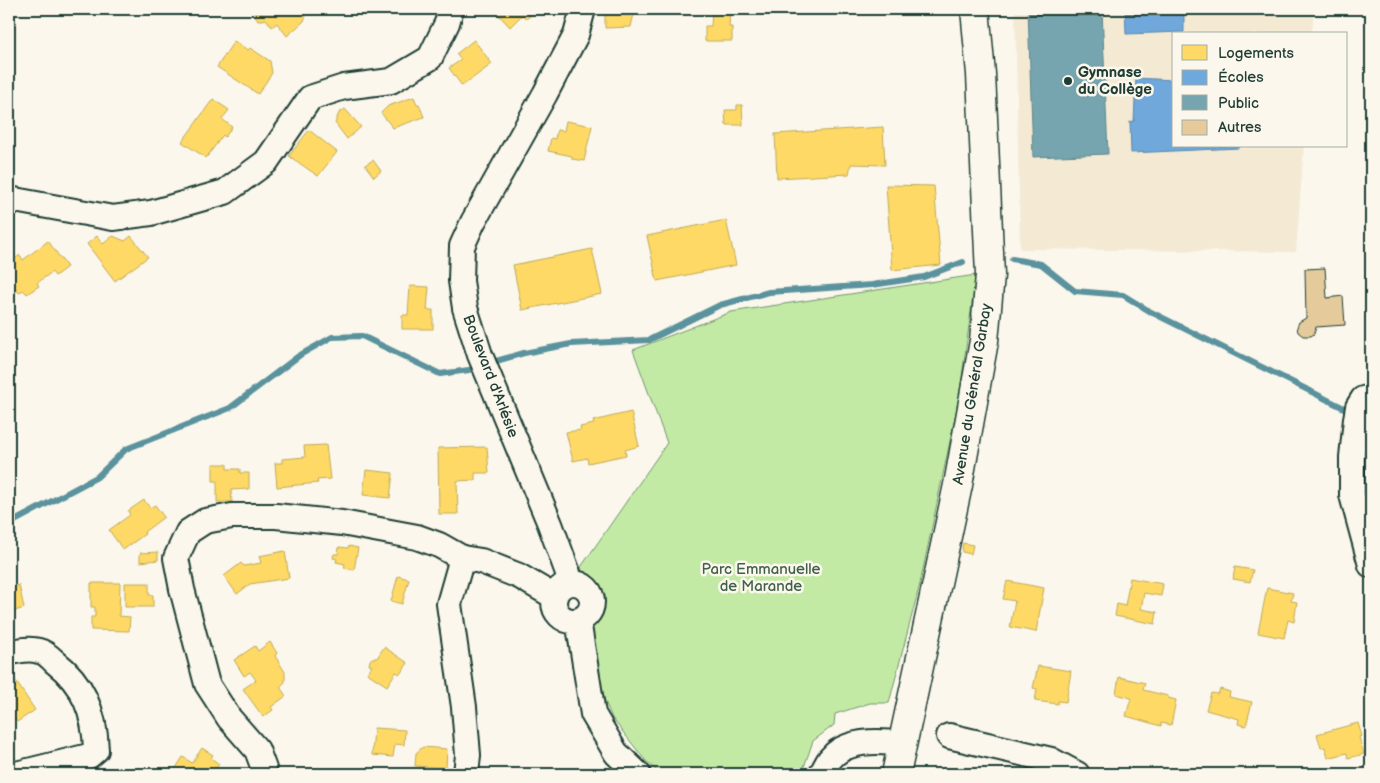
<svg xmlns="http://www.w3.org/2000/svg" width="1380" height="783" viewBox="0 0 1380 783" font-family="'Balsamiq Sans',sans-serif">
  <rect width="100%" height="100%" fill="#fbf7ec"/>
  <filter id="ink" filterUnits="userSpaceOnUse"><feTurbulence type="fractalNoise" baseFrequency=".02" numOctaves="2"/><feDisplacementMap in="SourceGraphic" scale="10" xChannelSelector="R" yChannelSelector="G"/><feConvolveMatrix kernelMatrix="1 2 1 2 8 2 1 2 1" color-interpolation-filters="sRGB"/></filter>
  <g filter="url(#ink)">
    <path fill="#f4ead4" d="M 1015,9 L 1314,9 L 1312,34 L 1174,34 L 1174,146 L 1304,146 L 1296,252 L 1020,249 Z"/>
    <path fill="#c3eaa5" stroke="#71946c" d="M 976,275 L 959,398 L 920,584 L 889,703 L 870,703 L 835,714 L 834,725 L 813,741 L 804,767 L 800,774 L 660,774 L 645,760 L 612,718 L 604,699 L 593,653 L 581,567 L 667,443 L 633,350 L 731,312 Z"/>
    <path fill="#ffd966" stroke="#bcaa57" d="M 258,9 L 313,9 L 312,14 L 307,13 L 304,21 L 287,36 L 277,23 L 272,27 L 266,19 L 263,20 L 258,20 L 255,16 L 255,12 Z
      M 498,9 L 530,9 L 534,13 L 526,19 L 522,15 L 510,27 L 495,11 Z
      M 623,9 L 635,9 L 631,27 L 605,28 L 605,12 L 623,11 Z
      M 712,9 L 733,9 L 730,9 L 729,27 L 732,27 L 732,41 L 705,41 L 705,26 L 711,26 Z
      M 474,40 L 492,64 L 462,86 L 449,68 L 461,60 L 456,54 Z
      M 234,41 L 248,50 L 250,48 L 270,61 L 272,73 L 258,94 L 217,67 Z
      M 414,97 L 417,104 L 419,104 L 424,117 L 393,128 L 381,113 L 388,106 Z
      M 213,99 L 229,110 L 222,119 L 232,127 L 225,137 L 223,135 L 206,158 L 182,142 Z
      M 737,105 L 742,105 L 743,125 L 726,125 L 725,110 L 737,110 Z
      M 345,109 L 361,127 L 347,139 L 335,123 L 339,113 Z
      M 566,121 L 592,126 L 584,161 L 572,159 L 572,156 L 548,151 L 551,138 L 555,139 L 557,130 L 564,131 Z
      M 883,127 L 885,165 L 851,164 L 849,174 L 777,178 L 775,134 Z
      M 309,130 L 337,152 L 318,176 L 289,156 Z
      M 373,160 L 381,171 L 374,177 L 365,165 Z
      M 886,185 L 934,186 L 941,265 L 892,270 Z
      M 726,220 L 736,265 L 657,281 L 647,236 Z
      M 97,236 L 103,244 L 113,236 L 125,241 L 131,236 L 148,257 L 115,281 L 87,244 Z
      M 48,241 L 67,267 L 55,276 L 52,272 L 37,283 L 39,286 L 27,294 L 23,290 L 19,293 L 9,280 L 9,263 L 20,255 L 23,260 Z
      M 592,249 L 602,294 L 522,310 L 513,265 Z
      M 410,286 L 429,287 L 427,310 L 433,310 L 433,329 L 402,329 L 402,315 L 408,315 Z
      M 631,412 L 639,446 L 625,450 L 626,455 L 588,463 L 587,458 L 573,461 L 566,432 L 581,430 L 580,427 L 594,424 L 593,421 Z
      M 326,445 L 330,479 L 317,480 L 318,483 L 277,487 L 275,463 L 282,463 L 282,459 L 305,457 L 304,446 Z
      M 487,447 L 489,473 L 475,473 L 475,480 L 457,481 L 458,514 L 439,514 L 438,448 Z
      M 213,464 L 227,464 L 227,469 L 240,469 L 240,473 L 249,473 L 249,489 L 231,490 L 232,502 L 217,502 L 217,481 L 213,481 Z
      M 366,470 L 393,473 L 390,498 L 363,495 Z
      M 144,500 L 150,508 L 155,505 L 164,517 L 144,532 L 145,534 L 123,550 L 109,530 L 130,515 L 128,511 Z
      M 963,543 L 973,545 L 971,554 L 962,552 Z
      M 349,546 L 358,548 L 354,570 L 344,568 L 345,564 L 336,562 L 337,559 L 333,558 L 334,554 L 338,554 L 339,547 L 348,548 Z
      M 285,551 L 289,578 L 250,584 L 237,594 L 224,576 L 241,563 L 244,566 L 261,563 L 259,556 Z
      M 158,552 L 158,560 L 140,562 L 140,553 Z
      M 1235,567 L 1253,570 L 1250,582 L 1233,579 Z
      M 398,576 L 409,579 L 402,604 L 391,601 Z
      M 1130,578 L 1163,584 L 1161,596 L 1144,593 L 1141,609 L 1157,612 L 1155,624 L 1115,616 L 1117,604 L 1125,606 Z
      M 1007,581 L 1044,588 L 1036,632 L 1010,627 L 1015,601 L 1003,599 Z
      M 91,583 L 120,583 L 119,616 L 130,617 L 129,631 L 91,630 L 91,617 L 95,617 L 95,607 L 91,607 Z
      M 125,583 L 149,583 L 149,595 L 153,595 L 153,607 L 125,607 Z
      M 19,585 L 24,608 L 9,613 L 9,588 Z
      M 1267,588 L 1293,593 L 1291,601 L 1297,602 L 1294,622 L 1288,620 L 1284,638 L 1258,633 Z
      M 270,642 L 277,653 L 275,656 L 285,672 L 285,682 L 280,687 L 286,696 L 271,707 L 273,710 L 263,717 L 243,689 L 256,680 L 250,672 L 244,676 L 234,660 L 255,646 L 258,651 Z
      M 384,647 L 408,663 L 400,674 L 396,672 L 387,686 L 367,673 L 372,666 L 369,665 L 370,660 L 372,658 L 377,658 Z
      M 1038,666 L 1071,671 L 1066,702 L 1058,701 L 1058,704 L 1035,701 L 1037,689 L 1033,688 Z
      M 1119,677 L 1145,683 L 1143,690 L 1168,696 L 1168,698 L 1176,700 L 1171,725 L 1161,723 L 1161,726 L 1126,716 L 1131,698 L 1116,694 Z
      M 15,680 L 35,710 L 17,722 L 14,718 L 9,722 L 9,684 Z
      M 1220,689 L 1230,692 L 1229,697 L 1252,702 L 1246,726 L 1238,724 L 1239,719 L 1206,710 L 1211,693 L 1218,694 Z
      M 1358,723 L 1362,736 L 1359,737 L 1364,754 L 1348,758 L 1347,753 L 1328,758 L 1325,747 L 1321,748 L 1317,734 Z
      M 374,728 L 405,730 L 404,745 L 395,744 L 393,757 L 372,755 Z
      M 423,747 L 447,749 L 446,768 L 415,766 L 416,753 Z
      M 202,748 L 213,755 L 211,758 L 219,764 L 213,774 L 179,774 L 174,771 L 183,757 L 192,763 Z"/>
    <path fill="#6fa8dc" stroke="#5788aa" d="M 1125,9 L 1184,9 L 1184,32 L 1126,34 Z
      M 1136,78 L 1174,80 L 1174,146 L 1239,146 L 1239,148 L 1131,153 L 1130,122 L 1134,121 Z"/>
    <path fill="#76a5af" stroke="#5c868a" d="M 1028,9 L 1102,9 L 1108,154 L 1033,157 Z"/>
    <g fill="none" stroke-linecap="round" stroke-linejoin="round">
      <path stroke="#5a929d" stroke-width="6" d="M 1012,259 L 1041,264 L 1075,291 L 1123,295 L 1151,312 L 1352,412
        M 489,363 L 524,353 L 571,344 L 649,340 L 720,305 L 769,292 L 872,285 L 924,277 L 963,262
        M 9,524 L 97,477 L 126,449 L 230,408 L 300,355 L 332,337 L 362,336 L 440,374 L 469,370 L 480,366"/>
    </g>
    <path fill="#e5cb9b" stroke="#1f3d34" d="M 1325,268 L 1327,298 L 1343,296 L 1345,325 L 1316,327 L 1314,334 L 1311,336 L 1303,336 L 1298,332 L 1297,327 L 1299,322 L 1306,318 L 1305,269 Z"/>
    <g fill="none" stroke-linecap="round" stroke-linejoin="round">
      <g stroke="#1f3d34" stroke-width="28">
        <path id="minor" d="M 9,199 L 113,218 L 151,213 L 225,192 L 266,162 L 310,98 L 344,87 L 391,81 L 430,58 L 447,23 L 451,9
          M 1371,397 L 1363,399 L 1358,407 L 1356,419 L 1352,457 L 1352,495 L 1371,565
          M 462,558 L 449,604 L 464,707 L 468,755 L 466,774
          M 570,583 L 568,573 L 550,524 L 480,355 L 465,308 L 461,281 L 462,246 L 473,222 L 545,94 L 576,35 L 583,9
          M554 602a19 19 0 1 1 38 0a19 19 0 1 1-38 0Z
          M 578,620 L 593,714 L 616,753 L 638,774
          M 9,653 C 19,650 29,648 39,651 C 45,652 51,658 55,662 C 84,684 95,714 96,750 L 89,756 L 16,774
          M 949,736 L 1051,760 L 1077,774
          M 264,774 L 264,769 L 257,750 L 229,718 L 207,684 L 182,589 L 176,558 L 188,532 L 205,521 L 232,516 L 276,516 L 342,523 L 417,537 L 439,545 L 462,558 L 481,561 L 519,576 L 555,597
          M 821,774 C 825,769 827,762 831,758 C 847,739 881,741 902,744"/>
      </g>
      <g stroke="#1f3d34" stroke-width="31">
        <path id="secondary" d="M 896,774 L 958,485 L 984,341 L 990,275 L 981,74 L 975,9"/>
      </g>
      <use href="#minor" stroke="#fbf7ec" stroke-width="24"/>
      <use href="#secondary" stroke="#fbf7ec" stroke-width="28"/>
    </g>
  </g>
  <circle fill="#1f3d34" stroke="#fbf7ec" stroke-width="2" cx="1068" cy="81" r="5"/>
  <g text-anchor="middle" stroke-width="5" stroke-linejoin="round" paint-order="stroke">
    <g font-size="15" font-weight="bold" fill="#1f3d34" stroke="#fbf7ec" text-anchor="start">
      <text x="1078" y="77">Gymnase<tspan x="1078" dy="17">du Collège</tspan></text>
    </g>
    <g font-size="15" fill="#1f3d34" stroke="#fbf7ec">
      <text transform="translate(491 376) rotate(69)" y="5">Boulevard d'Arlésie</text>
      <text transform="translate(972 394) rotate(-81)" y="5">Avenue du Général Garbay</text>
    </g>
    <g font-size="15" fill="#40604b" stroke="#fbf7ec">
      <text x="761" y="574">Parc Emmanuelle<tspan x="761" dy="17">de Marande</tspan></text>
    </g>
  </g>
  <rect width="1380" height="783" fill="none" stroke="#fbf7ec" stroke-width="30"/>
  <rect x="15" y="15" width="1350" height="753" fill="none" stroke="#1f3d34" stroke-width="2" filter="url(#ink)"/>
  <rect x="1172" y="32" width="175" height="115" fill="#fbf7ec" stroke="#a3ada2"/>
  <rect x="1182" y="45" width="25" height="15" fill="#ffd966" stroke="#a3ada2"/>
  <text x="1218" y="58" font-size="15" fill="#1f3d34">Logements</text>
  <rect x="1182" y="70" width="25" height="15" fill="#6fa8dc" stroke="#a3ada2"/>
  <text x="1218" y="82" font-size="15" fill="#1f3d34">Écoles</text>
  <rect x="1182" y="95" width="25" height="15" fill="#76a5af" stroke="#a3ada2"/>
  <text x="1218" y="108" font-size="15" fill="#1f3d34">Public</text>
  <rect x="1182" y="120" width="25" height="15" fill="#e5cb9b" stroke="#a3ada2"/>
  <text x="1218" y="132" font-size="15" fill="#1f3d34">Autres</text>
</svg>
